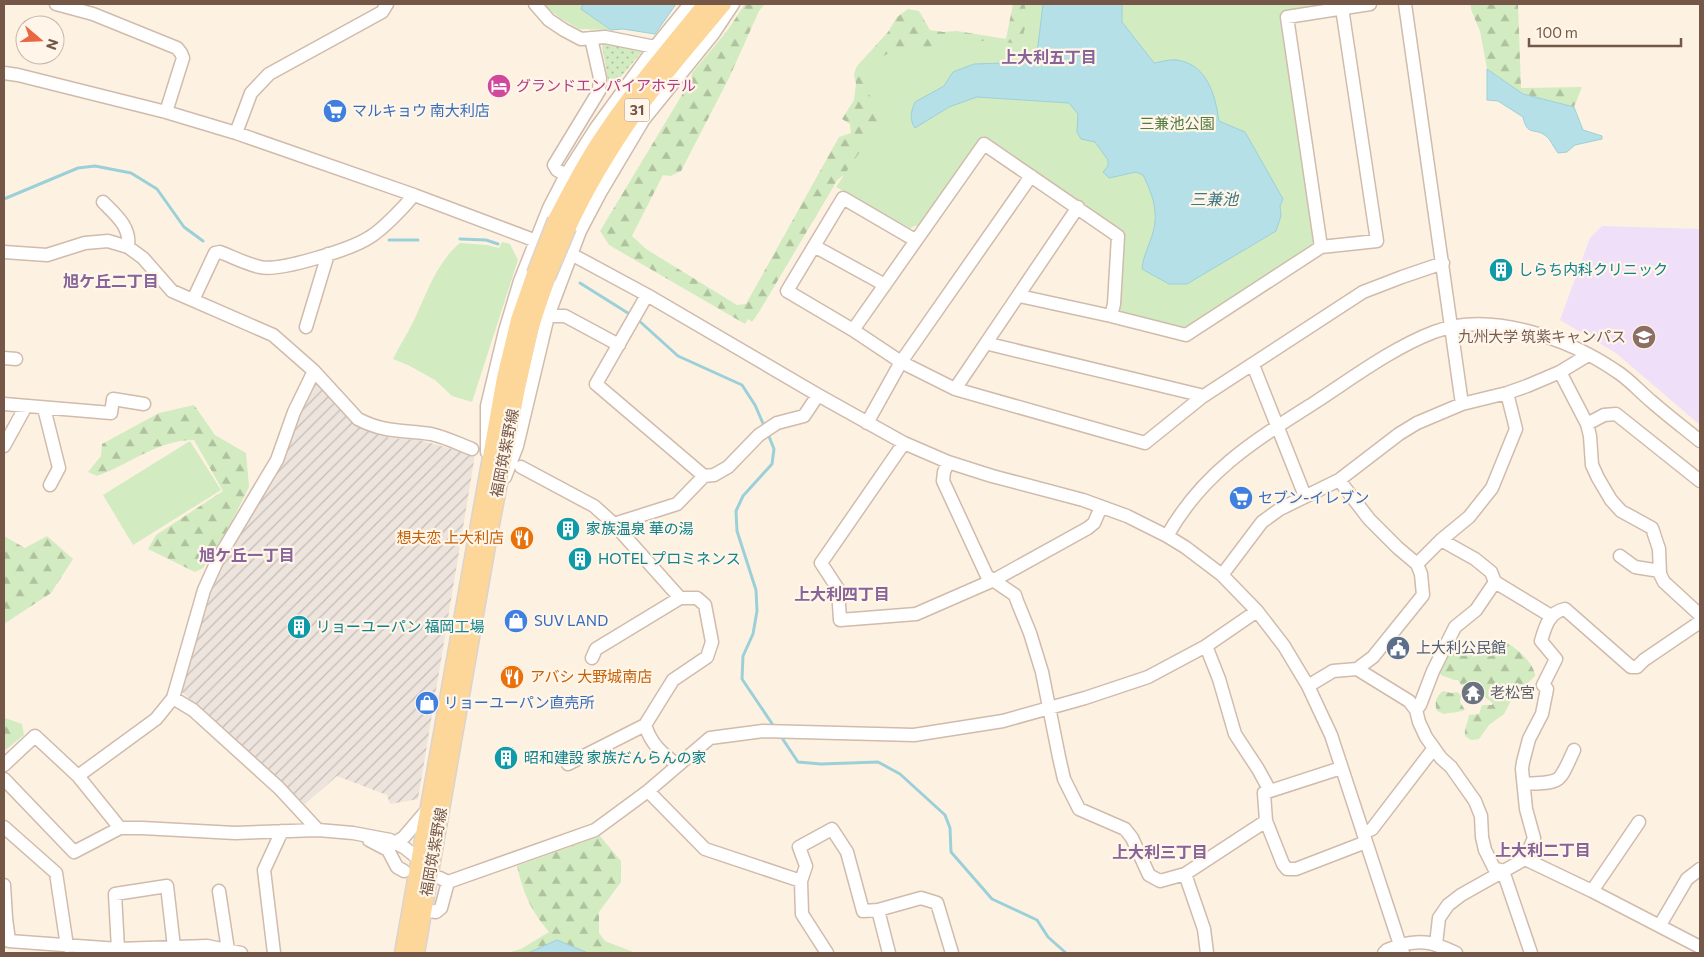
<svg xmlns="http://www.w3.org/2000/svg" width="1704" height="957" viewBox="0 0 1704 957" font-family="Commissioner,'Noto Sans JP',sans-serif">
  <defs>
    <pattern id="industrial-furrows" width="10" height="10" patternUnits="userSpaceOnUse" patternTransform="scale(1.25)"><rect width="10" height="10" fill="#ece4dd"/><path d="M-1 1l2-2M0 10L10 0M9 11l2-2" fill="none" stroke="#c4bcb5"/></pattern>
    <pattern id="grass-dots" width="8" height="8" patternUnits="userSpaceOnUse" patternTransform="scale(1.25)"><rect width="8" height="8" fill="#d2ebc0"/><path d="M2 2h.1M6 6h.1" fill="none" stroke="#afc19e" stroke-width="1.8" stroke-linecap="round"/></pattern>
    <pattern id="forest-firs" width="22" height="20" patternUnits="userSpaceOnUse" patternTransform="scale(1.25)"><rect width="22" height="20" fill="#d2ebc0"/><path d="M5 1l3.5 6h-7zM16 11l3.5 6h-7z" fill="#afc19e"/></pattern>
  </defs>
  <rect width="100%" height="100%" fill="#fdf2e2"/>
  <path fill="url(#industrial-furrows)" d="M 315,379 L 356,425 L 390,438 L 419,440 L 475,455 L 418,799 L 390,804 L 387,795 L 337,776 L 305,804 L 182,692 L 200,615 L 224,562 L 287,450 L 299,411 Z"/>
  <path fill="#efdff9" d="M 1602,226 L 1700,229 L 1700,425 L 1616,353 L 1560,320 L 1590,238 Z"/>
  <path fill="url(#grass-dots)" d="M 604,40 L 644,49 L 610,90 L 602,47 Z"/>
  <path fill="url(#forest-firs)" d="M 745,4 L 765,4 L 759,11 L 729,78 L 681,171 L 671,176 L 663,175 L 632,236 L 646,249 L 737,305 L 746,304 L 839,137 L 851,133 L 850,124 L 842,119 L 854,100 L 856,84 L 854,74 L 857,66 L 888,32 L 897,17 L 908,9 L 919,11 L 930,30 L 943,32 L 957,31 L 1006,39 L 1013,4 L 1047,4 L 1045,34 L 890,108 L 860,165 L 838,179 L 759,312 L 752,322 L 748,319 L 745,324 L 609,245 L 600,231 L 691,80 L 692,73 L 727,31 Z
    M 1470,4 L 1518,4 L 1521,88 L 1582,87 L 1574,107 L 1523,94 L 1487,69 L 1480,31 L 1472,12 Z
    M 194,405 L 215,435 L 246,453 L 249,487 L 229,527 L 203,568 L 195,572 L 148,549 L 156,535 L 223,491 L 194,440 C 157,440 131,464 97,476 L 88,472 L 101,456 L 102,444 L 159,413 Z
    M 4,536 L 25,548 L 47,536 L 73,559 L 51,593 L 4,624 Z
    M 1500,640 C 1512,643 1535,663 1535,676 L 1513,697 L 1504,714 L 1489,725 L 1479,739 L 1471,740 L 1465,736 C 1464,728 1468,723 1469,715 L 1479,714 L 1482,705 L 1492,705 L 1493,703 L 1470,686 L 1461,685 L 1458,680 L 1454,680 L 1441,675 L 1438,669 L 1454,644 C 1460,645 1464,646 1465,653 C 1472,652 1480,648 1487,647 L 1490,643 L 1498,647 Z
    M 1443,691 L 1451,693 L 1457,692 L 1461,695 L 1460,702 L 1465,710 C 1457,713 1451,712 1444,714 L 1437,711 C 1434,702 1436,697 1443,691 Z
    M 4,700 L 5,718 L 22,724 L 24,735 L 4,751 Z
    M 600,836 L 621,861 L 621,882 L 599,912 L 599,933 L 605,941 L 636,953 L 588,953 L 557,940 L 528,953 L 507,953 L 521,949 L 549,932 C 530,909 524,895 517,866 Z"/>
  <path fill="#d2ebc0" d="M 543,4 L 583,4 L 582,9 L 611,30 L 579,29 L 560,18 Z
    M 1024,4 L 1343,4 L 1283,13 L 1315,242 L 1183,330 L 1123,315 L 1117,308 L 1123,233 L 983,136 L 918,225 L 910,228 L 836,187 L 876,128 L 880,109 L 865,89 L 868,63 L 902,47 L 921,49 L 933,46 L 952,37 L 990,42 L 1021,43 L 1028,16 Z
    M 502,242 L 510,244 L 518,260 L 472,402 L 452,396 L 435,380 L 408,365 L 393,359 C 399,346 407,335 413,322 C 427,294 435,264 460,243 L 487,245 L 499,248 Z
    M 190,441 L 221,490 L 133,545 L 103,495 Z"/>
  <path fill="#b6e0e7" stroke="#9cd0d9" d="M 583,4 L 676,4 L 655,34 L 623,29 L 611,30 L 581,9 Z
    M 1043,4 L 1122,4 L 1122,22 L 1154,63 C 1161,62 1170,59 1177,60 C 1208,65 1215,95 1219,121 L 1245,132 L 1283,199 L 1280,206 L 1281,216 L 1276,231 L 1187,284 L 1169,284 L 1142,269 C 1143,255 1150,245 1153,232 C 1159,212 1152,193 1143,175 L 1136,172 L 1109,178 L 1103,172 L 1108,166 L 1108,160 L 1095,142 L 1081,139 L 1077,132 L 1078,114 L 1069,103 L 977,97 L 949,107 L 915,128 C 909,119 911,112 915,102 L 944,86 L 953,72 L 974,64 L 1036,62 Z
    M 1487,69 L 1523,94 L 1574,107 L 1583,130 L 1602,136 L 1602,139 L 1575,145 L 1567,152 L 1558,153 C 1554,148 1551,140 1546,136 C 1535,127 1527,137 1523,117 L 1498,101 L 1487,100 Z
    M 557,940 L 588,953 L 528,953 Z"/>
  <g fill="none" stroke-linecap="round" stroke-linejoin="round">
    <path stroke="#9cd0d9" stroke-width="3" d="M 4,199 L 78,168 L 95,166 L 131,173 L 157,189 L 184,227 L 203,241
      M 460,239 L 486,240 L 498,244
      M 389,240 L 418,240
      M 580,283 L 631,315
      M 636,318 L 678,356 L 742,385 L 755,405 L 765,428
      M 768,434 L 774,449 L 772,464 L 743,496 L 736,511 L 737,531 L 756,590 L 757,611 L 753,634 L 743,656 L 742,679 L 775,728
      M 780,735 L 798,762 L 821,764 L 878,762 L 900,774 L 945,815 L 950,828 L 951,852 L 992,899 L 1037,920 L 1048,937 L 1066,953"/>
    <g stroke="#d0bbac" stroke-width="15">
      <path id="minor" d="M 56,4 L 93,14 L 177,48 L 181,53 L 183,58 L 166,112
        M 535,4 L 549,20 L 564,30 L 581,39 L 605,37 L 655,47
        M 1405,4 L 1462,404
        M 4,73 L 18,75 L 166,112 L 236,133 L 414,195 L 571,254 L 647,295 L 818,395 L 904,443 L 948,462 L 992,476 L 1083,500 L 1127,516 L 1167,536 L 1185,547 L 1222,575 L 1257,611 L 1284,646 L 1308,686 L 1331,735 L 1400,945 C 1425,939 1434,943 1456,953
        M 236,133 L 251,93 L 269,74 L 382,12 L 387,4
        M 571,178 L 557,170 L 554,165 L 599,91 L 600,78 L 591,38
        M 103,202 C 116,215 131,227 128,247
        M 915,240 L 843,198 L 787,291 L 853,330 L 901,362 L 955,389 L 1145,443 L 1202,397 L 1363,292 L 1402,277 L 1443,263
        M 814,246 L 885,285
        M 1321,247 L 1287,17 L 1370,4
        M 4,252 L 47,255 L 85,243 L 108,241 L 128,247 L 143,258 L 172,291 L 273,335 L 314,371 L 358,419 C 385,433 403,430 431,434 C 445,437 459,444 472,449
        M 1019,294 L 1024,297 L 1111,316 L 1186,335 L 1321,247 L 1377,241 L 1342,8
        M 647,295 L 596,384 L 704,476
        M 193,300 L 215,253 L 220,252 C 233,257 246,264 260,267 C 279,272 352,249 370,237 C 383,229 404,207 414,195
        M 548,316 L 565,316 L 619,345
        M 306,327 L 328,254
        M 853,330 L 984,144 L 1118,236 L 1114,304 L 1111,316
        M 988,342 L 993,345 L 1200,395 L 1202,397
        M 1588,355 L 1560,372 L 1587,424 L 1590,436 L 1592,465 L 1598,478 L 1611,500 L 1621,511 L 1652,528 L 1659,549 L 1660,574 L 1664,582 L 1700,615
        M 4,358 L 16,359
        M 1253,365 L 1305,496
        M 955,389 L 1078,207
        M 4,404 L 111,413 L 113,399 L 144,404
        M 44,408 L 59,468 L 50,485
        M 867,423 L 901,362 L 1031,176
        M 1587,424 L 1604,415 L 1616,414 L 1700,481
        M 904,443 L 821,563 L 838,589 L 840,620 L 916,614 L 994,580 L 1088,528 L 1094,523 L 1101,507
        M 4,446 L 26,406
        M 487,452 L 487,406 L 505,331 L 520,281 L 549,208 L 566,175 L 596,128 L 655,47 L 690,4
        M 948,462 L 944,472 L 943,481 L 987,576 L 1015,595 L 1017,601 L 1030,633 L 1042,672 L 1059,757 L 1064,779 L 1079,809 L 1125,829 L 1132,838 L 1149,875 L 1160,881 L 1185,874 L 1266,821 L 1264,793 L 1341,768
        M 521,467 L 594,506 L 614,524 L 680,598 L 697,598 L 705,605 L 712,642 L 707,657 L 673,680 L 645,725 C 651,744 662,754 678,765
        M 505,477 L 517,446 L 548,316 L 580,231 L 600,193 L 644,119 L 713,34 L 733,4
        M 614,524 L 677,504 L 704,476 L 714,475 L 728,467 L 759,435 L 777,423 L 804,416 L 818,395
        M 1167,536 C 1203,472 1254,441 1314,403 C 1351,379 1392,348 1434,332 C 1490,310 1569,339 1616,371 C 1629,379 1639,391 1651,401 C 1667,415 1684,428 1700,441
        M 1441,540 L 1475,559 L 1491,572 L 1495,582 L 1551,616
        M 1620,556 L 1635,567 L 1660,571
        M 1417,564 L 1441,540 L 1469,517 L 1492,488 L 1516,429 L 1507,393
        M 1222,575 L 1262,522 L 1280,509 L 1339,480 L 1399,434 L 1417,423 L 1462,404 L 1507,393 L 1527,386 L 1560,372
        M 1206,646 L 1219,679 L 1235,734 L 1258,769 L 1270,791
        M 592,658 L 596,649 L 680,598
        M 1357,669 L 1409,701 L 1416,710 L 1419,722 L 1426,737 L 1441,758 L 1451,767 L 1475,801 L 1481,816 L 1482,837 L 1485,850 L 1494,868 L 1503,871
        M 1308,686 L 1333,671 L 1357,669 L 1373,657 L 1423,595 L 1421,574 L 1417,564 L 1398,548 L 1369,519 L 1339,480
        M 173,698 L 193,710 L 279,788 L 318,830
        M 1416,710 L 1420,705 L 1433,671 L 1455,627 L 1476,610 L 1495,582
        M 568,764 L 645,725
        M 4,765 L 35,736 L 78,776 L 120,828
        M 78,776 L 156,719 L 173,698 L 204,590 L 218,559 L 277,460 L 294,412 L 314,371
        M 4,779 L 74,852 L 120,828 L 142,828 L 235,833 L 318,830 L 353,833 L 390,840 L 405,848 L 420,860
        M 1524,784 C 1562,782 1558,785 1574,750
        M 648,791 L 705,849 L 801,881
        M 1266,821 L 1283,864 L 1287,869 L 1296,869 L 1366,842
        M 4,827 L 56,873 L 67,946
        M 1363,833 L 1372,829 L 1434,748
        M 369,840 L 388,850 L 397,867 L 404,871
        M 396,842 L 404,837 L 428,809
        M 1525,859 L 1592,891 L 1700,947
        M 1503,871 L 1531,953
        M 1185,874 L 1204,929 L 1207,953
        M 440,878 L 448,882 L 595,830 L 648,791 L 710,738 L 763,731 L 914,735 L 1003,721 L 1085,698 L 1148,677 L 1206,646 L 1257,611
        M 4,885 L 6,918
        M 219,891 L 228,950
        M 1592,891 L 1639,822
        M 424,910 L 436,912 L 441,908 L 448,882
        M 878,910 L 889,953
        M 4,917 L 6,918 L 9,941 L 118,949 L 207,946 L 241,953
        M 1660,925 L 1687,879 L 1700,869
        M 1436,944 L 1439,918 L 1448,905 L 1461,895 L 1525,859 L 1534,838 L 1526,809 L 1522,769 L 1523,762 L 1529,739 L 1542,714 L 1547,689 L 1543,685 L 1556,659 L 1541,641 C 1545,627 1549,612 1565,609 L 1631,667 L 1637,667 L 1644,660 L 1700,622
        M 118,949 L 115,894 L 167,886 L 174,947
        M 274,953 L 264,870 L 282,831
        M 827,953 L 802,914 L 801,881 L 806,866 L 799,847 L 832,829 L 847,852 L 863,911 L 878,910 L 921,898 L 937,903 L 952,953
        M 1384,953 L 1387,950 L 1400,945 L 1403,953"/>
    </g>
    <g stroke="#dbd3cf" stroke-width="19">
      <path id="major" d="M 556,220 C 571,191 586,161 605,134 C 636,88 671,47 706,4
        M 568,227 C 587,186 610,148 636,111 C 663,74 694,39 723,4
        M 403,953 L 505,378 L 519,320 L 535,274
        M 416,953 L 488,540 L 517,388 L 530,329 L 547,277"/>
    </g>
    <use href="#minor" stroke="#fff" stroke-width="12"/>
    <use href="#major" stroke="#fdd699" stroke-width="16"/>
    <g stroke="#dbd3cf" stroke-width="19" stroke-linecap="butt">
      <path id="major-bridge" d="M 535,274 L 556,220
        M 547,277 L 568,227"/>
    </g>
    <use href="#major-bridge" stroke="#fdd699" stroke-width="16"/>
  </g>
  <defs>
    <g id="hotel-disc" transform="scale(1.25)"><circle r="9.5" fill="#d1479c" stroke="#fff6e9"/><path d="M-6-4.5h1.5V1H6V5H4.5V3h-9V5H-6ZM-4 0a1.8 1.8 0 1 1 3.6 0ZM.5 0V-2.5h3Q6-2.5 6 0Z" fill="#fff"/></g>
    <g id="supermarket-disc" transform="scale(1.25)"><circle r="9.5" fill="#3f7fe0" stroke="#fff6e9"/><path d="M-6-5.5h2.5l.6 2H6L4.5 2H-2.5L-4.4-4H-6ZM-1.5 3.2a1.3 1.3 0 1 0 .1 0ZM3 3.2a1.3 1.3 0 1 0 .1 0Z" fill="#fff"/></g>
    <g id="building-disc" transform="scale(1.25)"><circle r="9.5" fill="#0f9aa8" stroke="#fff6e9"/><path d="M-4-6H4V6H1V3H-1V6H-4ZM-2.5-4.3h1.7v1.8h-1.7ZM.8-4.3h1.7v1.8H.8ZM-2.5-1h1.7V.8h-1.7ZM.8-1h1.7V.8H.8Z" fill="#fff"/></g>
    <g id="university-disc" transform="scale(1.25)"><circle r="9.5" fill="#8d6e63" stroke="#fff6e9"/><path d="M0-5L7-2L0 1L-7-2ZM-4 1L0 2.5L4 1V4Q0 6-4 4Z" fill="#fff"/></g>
    <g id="restaurant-disc" transform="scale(1.25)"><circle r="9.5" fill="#e8710a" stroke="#fff6e9"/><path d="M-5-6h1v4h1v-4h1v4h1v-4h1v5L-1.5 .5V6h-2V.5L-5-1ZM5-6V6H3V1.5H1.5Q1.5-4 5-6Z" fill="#fff"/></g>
    <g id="shop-disc" transform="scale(1.25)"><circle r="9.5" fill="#3f7fe0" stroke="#fff6e9"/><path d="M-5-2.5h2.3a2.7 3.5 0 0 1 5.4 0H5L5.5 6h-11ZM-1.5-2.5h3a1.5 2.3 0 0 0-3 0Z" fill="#fff"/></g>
    <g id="civic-disc" transform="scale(1.25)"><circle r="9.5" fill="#5c6f8a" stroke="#fff6e9"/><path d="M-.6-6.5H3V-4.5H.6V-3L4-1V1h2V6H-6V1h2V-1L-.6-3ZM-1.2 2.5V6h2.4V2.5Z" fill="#fff"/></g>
    <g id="temple-disc" transform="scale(1.25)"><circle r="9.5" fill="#6b7280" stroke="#fff6e9"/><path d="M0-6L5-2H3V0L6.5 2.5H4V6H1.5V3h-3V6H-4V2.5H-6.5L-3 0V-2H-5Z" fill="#fff"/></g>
  </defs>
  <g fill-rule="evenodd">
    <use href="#hotel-disc" x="499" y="86"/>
    <use href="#supermarket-disc" x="335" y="111"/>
    <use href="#building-disc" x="1501" y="270"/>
    <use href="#university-disc" x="1644" y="337"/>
    <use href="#supermarket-disc" x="1241" y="498"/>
    <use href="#building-disc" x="568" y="529"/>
    <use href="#restaurant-disc" x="522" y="538"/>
    <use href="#building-disc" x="580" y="559"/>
    <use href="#shop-disc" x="516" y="621"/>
    <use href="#building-disc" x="299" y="627"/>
    <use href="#civic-disc" x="1398" y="648"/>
    <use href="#restaurant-disc" x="512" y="677"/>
    <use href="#temple-disc" x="1473" y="693"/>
    <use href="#shop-disc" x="427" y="703"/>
    <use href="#building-disc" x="506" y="758"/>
  </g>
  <g text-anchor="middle" stroke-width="4.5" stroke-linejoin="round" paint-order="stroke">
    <rect fill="#fff6e9" stroke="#9e8778" stroke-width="1" x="624.5" y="98.5" width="25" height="23" rx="4"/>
    <g font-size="14" font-weight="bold" fill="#755748">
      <text x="637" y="115">31</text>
    </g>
    <g font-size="15" fill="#b23c85" stroke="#fff6e9" text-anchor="start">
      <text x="516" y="91">グランドエンパイアホテル</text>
    </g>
    <g font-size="15" fill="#366cbe" stroke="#fff6e9" text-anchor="start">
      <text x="352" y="116">マルキョウ 南大利店</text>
      <text x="1258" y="503">セブン-イレブン</text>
      <text x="534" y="626">SUV LAND</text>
      <text x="444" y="708">リョーユーパン直売所</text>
    </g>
    <g font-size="15" fill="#527b40" stroke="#fff6e9">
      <text x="1177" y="129">三兼池公園</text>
    </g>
    <g font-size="15" fill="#0d838f" stroke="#fff6e9" text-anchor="start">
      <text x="1518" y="275">しらち内科クリニック</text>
      <text x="586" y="534">家族温泉 華の湯</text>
      <text x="598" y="564">HOTEL プロミネンス</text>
      <text x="316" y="632">リョーユーパン 福岡工場</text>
      <text x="524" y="763">昭和建設 家族だんらんの家</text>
    </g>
    <g font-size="15" fill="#785e54" stroke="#fff6e9" text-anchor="end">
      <text x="1626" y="342">九州大学 筑紫キャンパス</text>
    </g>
    <g font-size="15" fill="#755748" stroke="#fff6e9">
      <text transform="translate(505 453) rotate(-79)" y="5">福岡筑紫野線</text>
      <text transform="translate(434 852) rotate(-80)" y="5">福岡筑紫野線</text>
    </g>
    <g font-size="15" fill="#c56008" stroke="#fff6e9" text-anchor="end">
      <text x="504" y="543">想夫恋 上大利店</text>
      <text x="530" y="682" text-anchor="start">アバシ 大野城南店</text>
    </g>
    <g font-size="15" fill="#4e5e75" stroke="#fff6e9" text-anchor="start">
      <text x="1416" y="653">上大利公民館</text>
    </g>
    <g font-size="15" fill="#5b616d" stroke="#fff6e9" text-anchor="start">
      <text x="1490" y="698">老松宮</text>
    </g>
    <g font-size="16" font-weight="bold" fill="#866399" stroke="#fff6e9">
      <text x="1049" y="63">上大利五丁目</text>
      <text x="111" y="287">旭ケ丘二丁目</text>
      <text x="247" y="561">旭ケ丘一丁目</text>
      <text x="842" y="600">上大利四丁目</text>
      <text x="1543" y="856">上大利二丁目</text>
      <text x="1160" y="858">上大利三丁目</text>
    </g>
    <g font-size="16" font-style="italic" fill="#3e7883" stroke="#fff6e9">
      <text x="1214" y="205">三兼池</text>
    </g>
  </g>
  <rect width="1704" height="957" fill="none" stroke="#755748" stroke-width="10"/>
  <g transform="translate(40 40) rotate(109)"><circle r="24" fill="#fff6e9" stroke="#c8b6a9"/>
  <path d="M0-4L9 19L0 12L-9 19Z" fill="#eb6643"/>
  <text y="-8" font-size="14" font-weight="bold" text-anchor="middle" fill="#755748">N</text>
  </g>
  <path d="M1529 38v8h152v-8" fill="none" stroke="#755748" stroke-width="2.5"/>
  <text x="1536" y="38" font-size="15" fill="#755748" stroke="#fff6e9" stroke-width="4" paint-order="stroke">100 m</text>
</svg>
